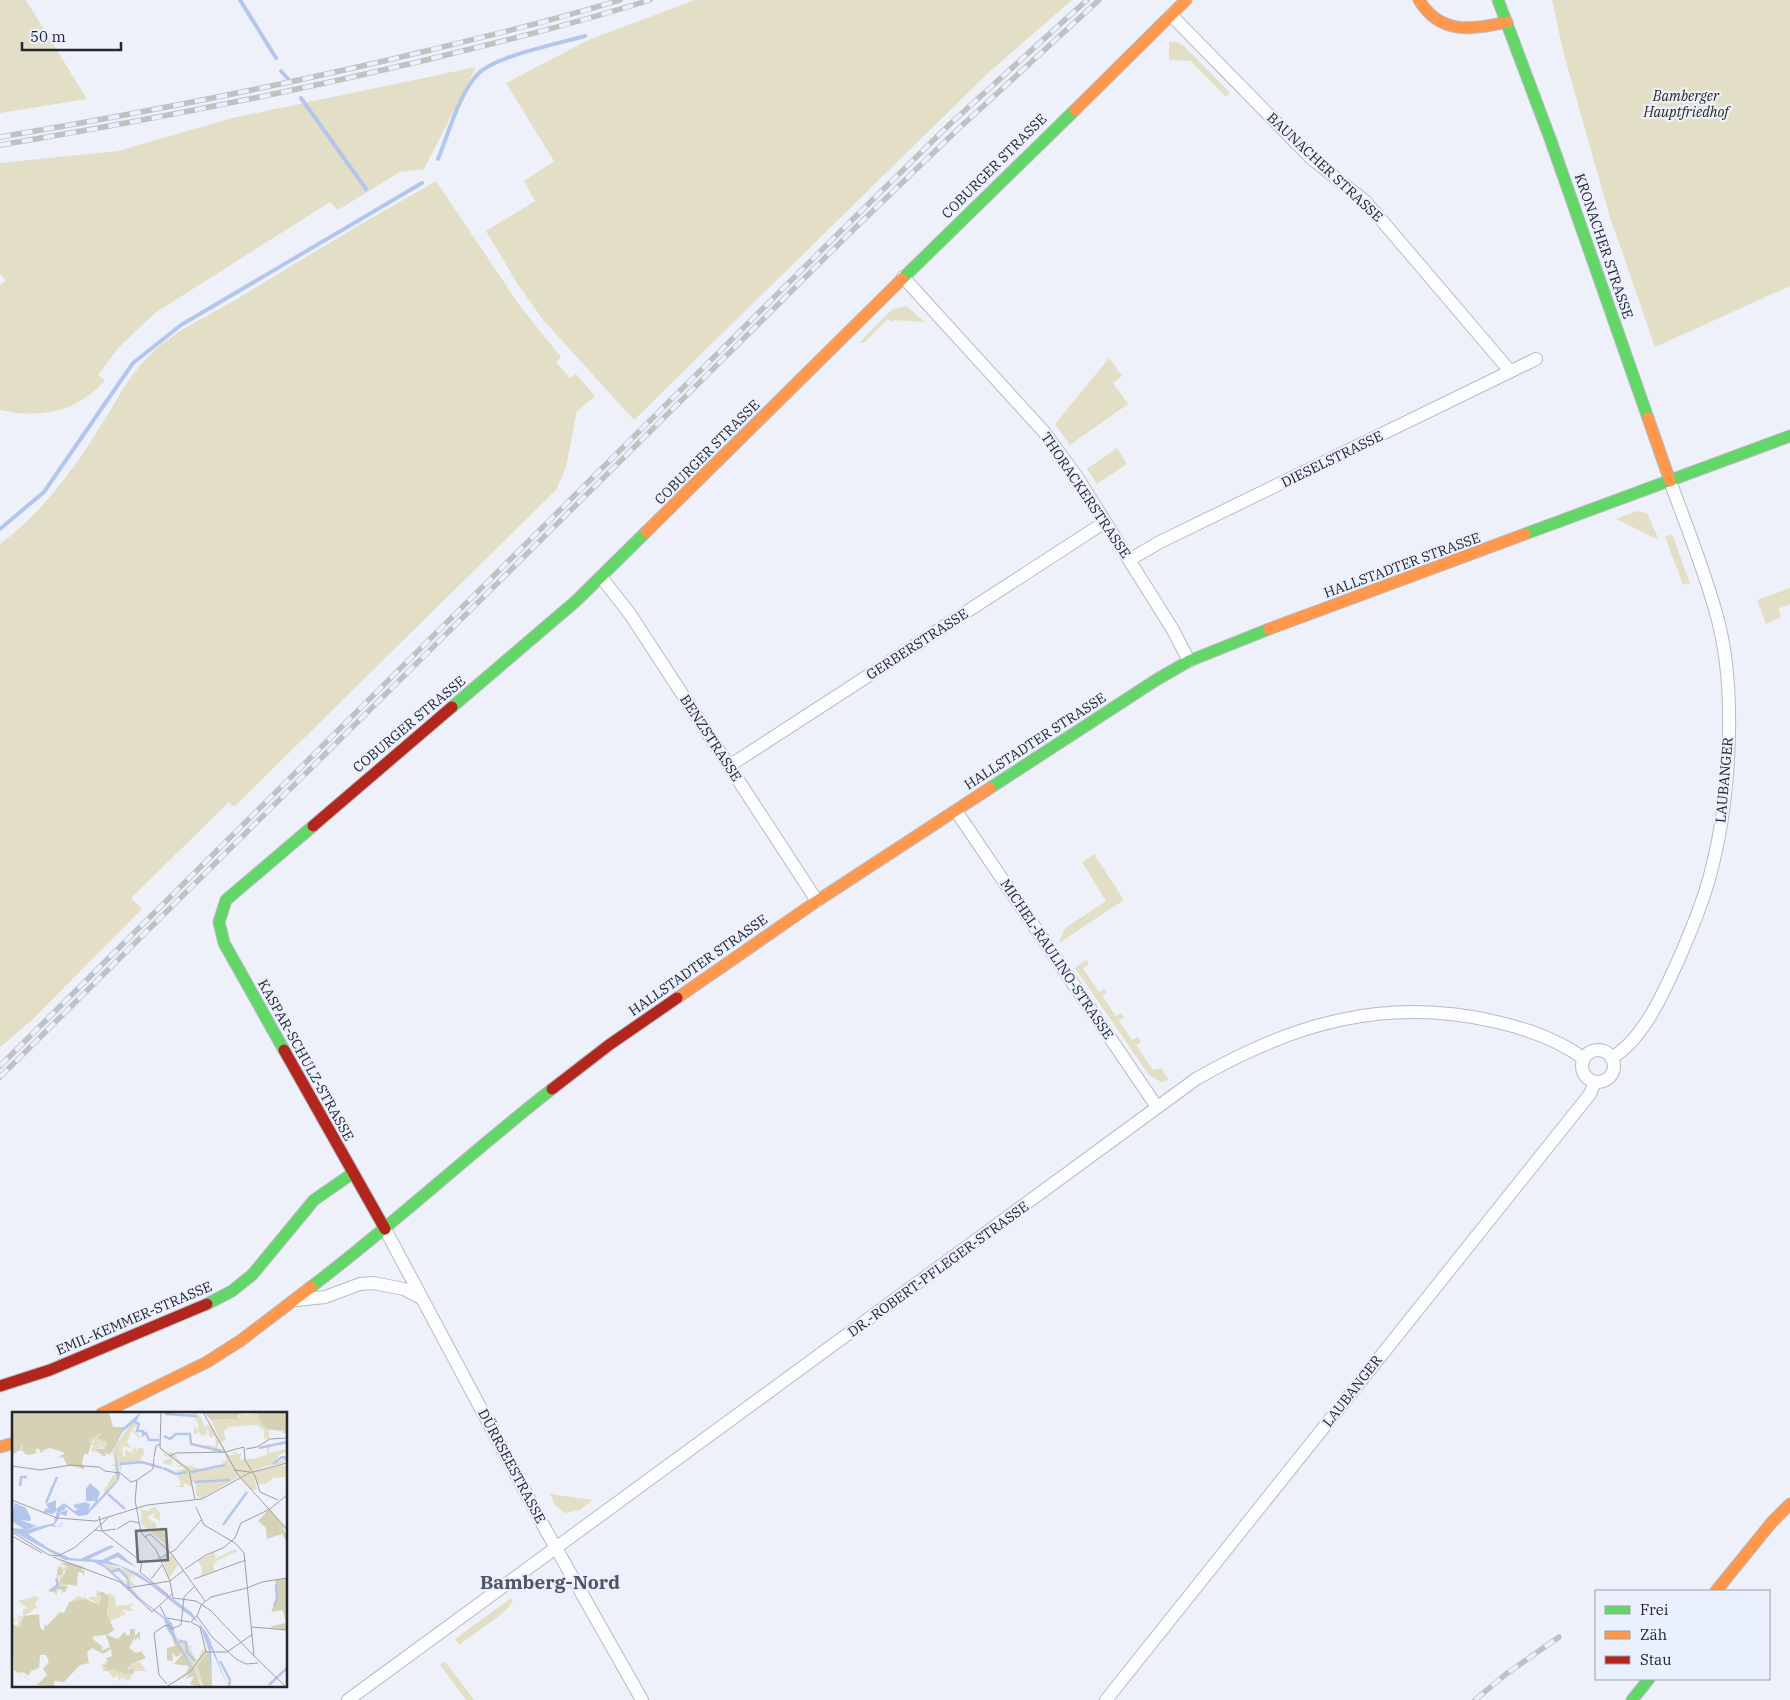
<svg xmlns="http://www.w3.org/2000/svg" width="1790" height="1700" viewBox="0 0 1790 1700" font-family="'IBM Plex Serif',serif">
  <rect width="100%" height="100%" fill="#eef1f9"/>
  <path fill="#e3dfc7" d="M 0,0 L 26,0 L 87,99 L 0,113 Z
    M 695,0 L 1072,0 L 987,74 L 634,420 L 544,321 L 517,283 L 486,231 L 535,201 L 524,181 L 554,161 L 506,83 L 588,40 Z
    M 1552,0 L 1790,0 L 1790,286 L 1655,347 L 1609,214 L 1563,51 Z
    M 1169,42 L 1176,42 L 1184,46 L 1230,93 L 1226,97 L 1191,61 L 1169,60 Z
    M 476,67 L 424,169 L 400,172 L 338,210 L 330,202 L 155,313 L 119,347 L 98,375 L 105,380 C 78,412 40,419 0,410 L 0,285 L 6,280 L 0,274 L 0,163 L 118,151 L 232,118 Z
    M 436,181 L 520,306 L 561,357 L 556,362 L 570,378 L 576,374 L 595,396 L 577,411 L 566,467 L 556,490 L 234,807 L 229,802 L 131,898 L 142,909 L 31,1021 L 0,1047 L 0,544 C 46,510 78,463 108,414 C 121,393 131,373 149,356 C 174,330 207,317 237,299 C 303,258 369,219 436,181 Z
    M 906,306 L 925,322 L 894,320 L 892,322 L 888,319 L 864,343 L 859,343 L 891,310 Z
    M 1109,358 L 1122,376 L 1113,383 L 1128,404 L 1070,445 L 1055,424 Z
    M 1117,448 L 1127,464 L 1097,484 L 1087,469 Z
    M 1637,511 L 1647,513 L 1659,540 L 1616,519 Z
    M 1672,534 L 1690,583 L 1683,585 L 1665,537 Z
    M 1790,588 L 1790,604 L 1778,609 L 1781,617 L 1766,624 L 1757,600 Z
    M 1094,854 L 1124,900 L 1059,943 L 1065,928 L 1106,901 L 1082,862 Z
    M 1086,960 L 1089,964 L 1083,968 L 1099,992 L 1104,989 L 1107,993 L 1102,996 L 1116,1016 L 1121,1013 L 1124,1017 L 1119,1021 L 1132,1040 L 1138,1037 L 1141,1042 L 1136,1045 L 1153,1070 L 1161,1068 L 1169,1080 L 1161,1082 L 1149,1075 L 1075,968 Z
    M 550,1494 L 593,1500 L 580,1510 L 565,1513 L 555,1505 Z
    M 511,1598 L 513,1602 L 503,1613 L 459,1645 L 455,1639 Z
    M 445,1661 L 474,1700 L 466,1700 L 440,1665 Z"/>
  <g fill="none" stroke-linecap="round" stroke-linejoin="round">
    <path stroke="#b4c6eb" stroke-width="4" d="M 240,0 L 276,58
      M 281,71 L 289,80
      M 301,98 L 366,189
      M 438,159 C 448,135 459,94 477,75 C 494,56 558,44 585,36
      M 0,529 L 44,492 L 133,363 L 181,325 L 422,183"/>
    <g stroke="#b8bbc1" stroke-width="14">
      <path id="street" d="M 1171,15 L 1311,158 L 1366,202 L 1510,371
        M 903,277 L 1045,433 L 1077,477 L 1173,630 L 1189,661
        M 1129,560 L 1160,542 L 1536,359
        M 601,577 L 630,614 L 817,901
        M 729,766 L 1105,522
        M 956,811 L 1157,1107
        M1582 1066a16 16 0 1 1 32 0a16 16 0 1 1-32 0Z
        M 1611,1058 C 1642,1041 1663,994 1677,963 C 1689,936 1701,908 1709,879 C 1730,804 1738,688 1716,613 C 1704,569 1686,525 1670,481
        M 385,1229 L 543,1525 L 642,1700
        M 296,1300 L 325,1297 L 360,1284 L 373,1283 L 404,1289 L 421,1298
        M 348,1700 L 1196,1079 C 1293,1023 1386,996 1497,1022 C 1527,1029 1559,1040 1584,1059
        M 1106,1700 L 1590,1094 L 1595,1082"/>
    </g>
    <g stroke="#b8bbc1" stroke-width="13">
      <path id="fast" d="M 1498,0 L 1551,141 L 1648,418
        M 902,279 L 1075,110
        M 1525,534 L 1790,436
        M 452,707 L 576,601 L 646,532
        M 990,788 L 1156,680 L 1189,661 L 1269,629
        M 284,1050 L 224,943 L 219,922 L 226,900 L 313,826
        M 311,1287 C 394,1224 470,1153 552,1089
        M 207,1304 L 232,1291 L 252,1275 L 314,1200 L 353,1173
        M 1632,1700 L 1649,1679"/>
    </g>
    <g stroke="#b8bbc1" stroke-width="13">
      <path id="slow" d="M 1419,0 C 1440,35 1472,30 1507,22
        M 1075,110 L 1186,0
        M 1648,418 L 1670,481
        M 646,532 L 902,279
        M 1269,629 L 1525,534
        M 677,998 L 817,901 L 990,788
        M 101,1414 L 207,1362 L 240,1341 L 311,1287
        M 0,1447 L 14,1443
        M 1716,1591 L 1772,1522 L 1790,1504"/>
    </g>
    <g stroke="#b8bbc1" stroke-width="13">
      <path id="jam" d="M 313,826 L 452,707
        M 284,1050 L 385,1229
        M 552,1089 L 609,1045 L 677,998
        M 0,1386 L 50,1370 L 207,1304"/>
    </g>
    <use href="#street" stroke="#fcfdfe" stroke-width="12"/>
    <use href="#fast" stroke="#63d668" stroke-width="11"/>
    <use href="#slow" stroke="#ff974d" stroke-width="11"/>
    <use href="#jam" stroke="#b3261e" stroke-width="11"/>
    <g stroke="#c0c1c3" stroke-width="5.5">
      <path id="rail" d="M 0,137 C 143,113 285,85 426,51 C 491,35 556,20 620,0
        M 0,145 C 145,121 288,93 430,59 C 504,41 577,23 650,0
        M 0,1066 L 847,225 L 950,124 L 1087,0
        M 0,1077 L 853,230 L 956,131 L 1099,0
        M 1475,1700 L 1506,1674 L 1559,1637"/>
    </g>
    <use href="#rail" stroke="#eaf0fd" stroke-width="4" stroke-dasharray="11" stroke-linecap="butt"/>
  </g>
  <g text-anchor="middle" stroke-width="4.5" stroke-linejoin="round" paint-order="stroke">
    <g font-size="14" font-style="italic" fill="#2f290f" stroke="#eaf0fd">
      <text x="1686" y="101">Bamberger<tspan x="1686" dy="16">Hauptfriedhof</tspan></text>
    </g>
    <g font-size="14" fill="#23262b" stroke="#eaf0fd">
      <text transform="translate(994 166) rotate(-45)" y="5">COBURGER STRASSE</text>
      <text transform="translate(1325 167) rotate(43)" y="5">BAUNACHER STRASSE</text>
      <text transform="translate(1604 246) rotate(71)" y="5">KRONACHER STRASSE</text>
      <text transform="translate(707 452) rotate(-45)" y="5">COBURGER STRASSE</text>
      <text transform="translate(1332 459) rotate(-26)" y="5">DIESELSTRASSE</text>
      <text transform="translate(1086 495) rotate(56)" y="5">THORACKERSTRASSE</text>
      <text transform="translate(1402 565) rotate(-20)" y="5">HALLSTADTER STRASSE</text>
      <text transform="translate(917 644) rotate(-33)" y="5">GERBERSTRASSE</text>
      <text transform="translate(409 724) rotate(-40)" y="5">COBURGER STRASSE</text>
      <text transform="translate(711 738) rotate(57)" y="5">BENZSTRASSE</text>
      <text transform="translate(1035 741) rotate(-33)" y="5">HALLSTADTER STRASSE</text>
      <text transform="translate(1724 780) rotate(-85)" y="5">LAUBANGER</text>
      <text transform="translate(1057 959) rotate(56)" y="5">MICHEL-RAULINO-STRASSE</text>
      <text transform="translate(698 965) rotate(-35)" y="5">HALLSTADTER STRASSE</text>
      <text transform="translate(306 1060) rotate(61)" y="5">KASPAR-SCHULZ-STRASSE</text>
      <text transform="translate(938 1269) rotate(-36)" y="5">DR.-ROBERT-PFLEGER-STRASSE</text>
      <text transform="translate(134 1318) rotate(-23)" y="5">EMIL-KEMMER-STRASSE</text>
      <text transform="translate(1352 1391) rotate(-52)" y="5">LAUBANGER</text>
      <text transform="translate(512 1466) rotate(62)" y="5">DÜRRSEESTRASSE</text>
    </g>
    <g font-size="19" font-weight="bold" fill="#4f5562" stroke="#eaf0fd">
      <text x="550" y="1589">Bamberg-Nord</text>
    </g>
  </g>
  <g transform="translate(12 1412)">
    <rect width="275" height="275" fill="#eef1f9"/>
    <path d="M 181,0 L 186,0 L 185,4 L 188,3 L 193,15 L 196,12 L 198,15 L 196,9 L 199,12 L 226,65 L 189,87 L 184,83 L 184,69 L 181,69 L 179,75 L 172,71 L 172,75 L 165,75 L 169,72 L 164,59 L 174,56 L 163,54 L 168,53 L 161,47 L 159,53 L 152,52 L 151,49 L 160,46 L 152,44 L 152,41 L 156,43 L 159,39 L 172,53 L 180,54 L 182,51 L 181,55 L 193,58 L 204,57 L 205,54 L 199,57 L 204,54 L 202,49 L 206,55 L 213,53 L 209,50 L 215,48 L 212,41 L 206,40 L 206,37 L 211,39 L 207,30 L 204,40 L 200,40 L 203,36 L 191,33 L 204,34 L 203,24 L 198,26 L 195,15 L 195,22 L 190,24 L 187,20 L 181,23 L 183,13 L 186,20 L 186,12 L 182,5 L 178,6 ZM 232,0 L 233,3 L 247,0 L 246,6 L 253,16 L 261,17 L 257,18 L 257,27 L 255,29 L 253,24 L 252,30 L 252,18 L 245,13 L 217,15 L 212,19 L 214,28 L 210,29 L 215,31 L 209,30 L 216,43 L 224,43 L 217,39 L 224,41 L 225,38 L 225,43 L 230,41 L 227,47 L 233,48 L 233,43 L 234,47 L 240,47 L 255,43 L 255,35 L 258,35 L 257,41 L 274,37 L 275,33 L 275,40 L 261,45 L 267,43 L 263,50 L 267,50 L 275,44 L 272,52 L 254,54 L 228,65 L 225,61 L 215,45 L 199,8 L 219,7 L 220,11 L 220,7 L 227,8 L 226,2 ZM 121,10 L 127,12 L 120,17 L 127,23 L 128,28 L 120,18 L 115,30 L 112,27 L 120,36 L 110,34 L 111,45 L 114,44 L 112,38 L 121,41 L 119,38 L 124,35 L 125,41 L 126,36 L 131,36 L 133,45 L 130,43 L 128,50 L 137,52 L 112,51 L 109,54 L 110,61 L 102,46 L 107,58 L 107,65 L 92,84 L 92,78 L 104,59 L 101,57 L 105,56 L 100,53 L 103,51 L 100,40 L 101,37 L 102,44 L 103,33 ZM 72,19 L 80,26 L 89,21 L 86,26 L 94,28 L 91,30 L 95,31 L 93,38 L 88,33 L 89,37 L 83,36 L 86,40 L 79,39 L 83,29 L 70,34 ZM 275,52 L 270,53 L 275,54 L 274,65 L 261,66 L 254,72 L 246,72 L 242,65 L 245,78 L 239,78 L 228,66 L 241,60 ZM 142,94 L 148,101 L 148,108 L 147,111 L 145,113 L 148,109 L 141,105 L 143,101 L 135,105 L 144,112 L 145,118 L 150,115 L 153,125 L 150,125 L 162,138 L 129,112 L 129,101 L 132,103 L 127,97 L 137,99 ZM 208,137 L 203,140 L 203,145 L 206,143 L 203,147 L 222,137 L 226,139 L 204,149 L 201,154 L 203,158 L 189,164 L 190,155 L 186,149 ZM 157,143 L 161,144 L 166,153 L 157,166 L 150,146 ZM 44,147 L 53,150 L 49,154 L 51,156 L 56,154 L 55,159 L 50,159 L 50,169 L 57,171 L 55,175 L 42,175 L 47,177 L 44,185 L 43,181 L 36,179 L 33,182 L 36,178 L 47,170 L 48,155 L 45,160 L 50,151 ZM 90,151 L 119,160 L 124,168 L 119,164 L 118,167 L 124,174 L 115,173 L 113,168 L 115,165 L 110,160 L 100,160 ZM 85,178 L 89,180 L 87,193 L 78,187 L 58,190 L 66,184 L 73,186 L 74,181 L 74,187 L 82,184 L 84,187 ZM 94,181 L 103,184 L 104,194 L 123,192 L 117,195 L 122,199 L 109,198 L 113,200 L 112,204 L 106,200 L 110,204 L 98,209 L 95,198 L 97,185 ZM 23,184 L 27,186 L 23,192 L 25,195 L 11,206 L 7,215 L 4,216 L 1,213 L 0,211 L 5,215 L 8,206 L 5,208 L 0,210 L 0,204 L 3,208 L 7,206 L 4,203 L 11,205 L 11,197 L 15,196 L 6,189 ZM 164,222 L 166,227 L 169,226 L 168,229 L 174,229 L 177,234 L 180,233 L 179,236 L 182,234 L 178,237 L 185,248 L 191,237 L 197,239 L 200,275 L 192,275 L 163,225 ZM 128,250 L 134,259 L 123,259 L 116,269 L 109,265 L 108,270 L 105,263 L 101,266 L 96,259 L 91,259 L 90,252 L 93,250 L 92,254 L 96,256 L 102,253 L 103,258 L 109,261 L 112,259 L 104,257 L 110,253 L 116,258 L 119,252 Z" fill="#e3dfc7"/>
    <path d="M 0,0 L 97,0 L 101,15 L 113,15 L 98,43 L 93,41 L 94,44 L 91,44 L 83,37 L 93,37 L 95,31 L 86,26 L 89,21 L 77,28 L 77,30 L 80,29 L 78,32 L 87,30 L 79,33 L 76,42 L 72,42 L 70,52 L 73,56 L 72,57 L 55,53 L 51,45 L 45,46 L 53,41 L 38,36 L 29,39 L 33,40 L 28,40 L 27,36 L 23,38 L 25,41 L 17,43 L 11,41 L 14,39 L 9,39 L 11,30 L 8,38 L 0,43 ZM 192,0 L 229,0 L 225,4 L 227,8 L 220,7 L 220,12 L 219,7 L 199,8 ZM 247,0 L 275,0 L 275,22 L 271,21 L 271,16 L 270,19 L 254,17 L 246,6 ZM 257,97 L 275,118 L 270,116 L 275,123 L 275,128 L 274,129 L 266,113 L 270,122 L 255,127 L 254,116 L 246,109 ZM 54,150 L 72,155 L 69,158 L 73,159 L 71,165 L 71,161 L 66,160 L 65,174 L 49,171 L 49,174 L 56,175 L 53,180 L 49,181 L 51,178 L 44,177 L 44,181 L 39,178 L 46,173 L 44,169 L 46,154 L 51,158 L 51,163 L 46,163 L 47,172 L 45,175 L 49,174 L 48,169 L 56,155 L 50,152 ZM 275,166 L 275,218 L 257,215 L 274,211 L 271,198 L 259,200 L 265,187 L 263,168 ZM 91,180 L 97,185 L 95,201 L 102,218 L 95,223 L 106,227 L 113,219 L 114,223 L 118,223 L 118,217 L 123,217 L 123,224 L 128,219 L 128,228 L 126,225 L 123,229 L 123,225 L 117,236 L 124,241 L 129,239 L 134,246 L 119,252 L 115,258 L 122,257 L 121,261 L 110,262 L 112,259 L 108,261 L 102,257 L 92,259 L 95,256 L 92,254 L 96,248 L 93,247 L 100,244 L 99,237 L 91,242 L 80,236 L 75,240 L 77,251 L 68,253 L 52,270 L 42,269 L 42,275 L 25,273 L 35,263 L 31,257 L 37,250 L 34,243 L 28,243 L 27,256 L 19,259 L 17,263 L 13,265 L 16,267 L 12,265 L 16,263 L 13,261 L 6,260 L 11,265 L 2,258 L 0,211 L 7,216 L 12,204 L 27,202 L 28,215 L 32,219 L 33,212 L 35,214 L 48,200 L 52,201 L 57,190 L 74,187 L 87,193 L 89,184 L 84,181 ZM 94,223 L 98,235 L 89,239 L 91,235 L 81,227 L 82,224 ZM 160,225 L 170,236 L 190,275 L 178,272 L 182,264 L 173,267 L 179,260 L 160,269 L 174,261 L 177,254 L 162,252 L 171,241 L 164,245 L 160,240 L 161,249 L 155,248 L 155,236 L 163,234 ZM 197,240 L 200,275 L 192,275 L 185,254 Z" fill="#d5d1b4" fill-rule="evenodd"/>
    <path d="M 129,0 L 125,8 L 110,20 L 102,34 L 108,64 L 106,69 L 95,82 L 75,103 L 66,104 L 53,94 L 54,97 L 46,101 L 56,98 L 54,104 L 48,102 L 46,108 L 42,113 L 46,115 L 52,110 L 48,115 L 38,114 L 16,122 L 36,136 L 58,146 L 68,147 L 99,133 L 102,135 L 77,147 L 90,148 L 106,140 L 125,156 L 105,145 L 96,149 L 126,161 L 179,200 L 196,223 L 216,275 L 199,236 L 200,275 L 197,239 L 187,211 L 136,171 L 109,155 L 90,151 L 115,173 L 116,166 L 118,175 L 129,187 L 160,211 L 164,226 L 192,275 L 155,217 L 152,207 L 128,188 L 92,155 L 81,150 L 53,148 L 0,119 L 0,116 L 12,117 L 1,110 L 0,102 L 0,98 L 0,102 L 3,91 L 14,96 L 19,106 L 18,109 L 8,108 L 25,114 L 13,118 L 42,111 L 45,98 L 41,102 L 31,100 L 34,96 L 37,98 L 34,92 L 44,88 L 44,97 L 52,91 L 63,99 L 67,96 L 64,97 L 61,93 L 73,90 L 78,92 L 77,98 L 84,89 L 74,89 L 74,77 L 78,71 L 88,80 L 85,89 L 105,68 L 102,33 L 112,15 Z" fill="#b4c6eb"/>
    <path fill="none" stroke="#b4c6eb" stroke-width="2.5" d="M 153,2 L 185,4M 122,9 L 127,12 L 125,19 L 131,19 L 131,23 L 134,21 L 137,28 L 147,28M 152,24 L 158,27 L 164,22 L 178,22 L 179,32 L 210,39M 247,36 L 275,30M 108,52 L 130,50 L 150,56M 261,52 L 270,45 L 275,46M 151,56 L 164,62 L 175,60M 179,60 L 213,53M 182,70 L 218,68M 8,74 L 9,65 L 15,65M 96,82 L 113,97M 34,91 L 45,65M 211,113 L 235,80M 99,160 L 107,157 L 116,167M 38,179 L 46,173 L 44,167M 262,194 L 265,187 L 264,172M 167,229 L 174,230 L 175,240 L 183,249M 208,249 L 218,268 L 217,275M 257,273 L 275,256"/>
    <path fill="none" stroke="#9da0a7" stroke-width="1" d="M 149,0 L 148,36 L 177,58 L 183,88M 191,0 L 226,63 L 275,117M 234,37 L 245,35 L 258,27 L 275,26M 158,44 L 164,41 L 213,40 L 232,35 L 233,48 L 243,64 L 248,80 L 266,88M 142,45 L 144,34 L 148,32M 0,54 L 28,58 L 59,53 L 87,55 L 93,59 L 108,61 L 119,70 L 125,68 L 123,88 L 129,120 L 144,138 L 158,169 L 172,158M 222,58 L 238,60M 125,68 L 141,57 L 142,46M 0,88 L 45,106 L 83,109 L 135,93 L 190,87 L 237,61 L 275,51M 184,95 L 192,113 L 223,131 L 232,141 L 242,244 L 273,274M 104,117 L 90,119 L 130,150 L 128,160 L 156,183M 105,117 L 118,109 L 127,111M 83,118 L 96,106M 0,120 L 37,143 L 46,144 L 62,136 L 83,118 L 90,119 L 87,104M 0,124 L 30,141M 133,125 L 138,122 L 159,141 L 193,189M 41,145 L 108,170 L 140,200 L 160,182M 148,146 L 163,138 L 190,107M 173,157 L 194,143 L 211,136 L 223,126 L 229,111 L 258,97 L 275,83M 139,167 L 150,153M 182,167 L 234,148M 115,176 L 158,169 L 161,186 L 184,189 L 198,198 L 242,244M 235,176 L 250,170 L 275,166M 148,194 L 154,206 L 178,210M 185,204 L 200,225 L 224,247 L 234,252 L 246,251M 179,210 L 186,202 L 189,193 L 199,185 L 235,176M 179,210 L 188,215 L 194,240M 240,215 L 275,218M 155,272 L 147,263 L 142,221 L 152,214 L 157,213 L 159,217 L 169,213 L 172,185 L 182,175M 154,275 L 177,261 L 193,240 L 215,240 L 241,222"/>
    <path fill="#6a6d73" fill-opacity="0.15" stroke="#6a6d73" stroke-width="2.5" d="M 154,117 L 156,148 L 126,150 L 124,119 Z"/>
    <rect width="275" height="275" fill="none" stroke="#23262b" stroke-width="2.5"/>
  </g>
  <rect x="1595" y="1590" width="175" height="90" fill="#eaf0fd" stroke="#9a9fa9"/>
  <rect x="1605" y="1606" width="25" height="8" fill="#63d668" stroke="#9a9fa9"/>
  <text x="1640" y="1615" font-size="15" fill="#23262b">Frei</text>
  <rect x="1605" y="1631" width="25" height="8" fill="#ff974d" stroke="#9a9fa9"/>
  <text x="1640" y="1640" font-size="15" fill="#23262b">Zäh</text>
  <rect x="1605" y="1656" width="25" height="8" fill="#b3261e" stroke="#9a9fa9"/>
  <text x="1640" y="1665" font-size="15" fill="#23262b">Stau</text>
  <path d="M22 42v8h99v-8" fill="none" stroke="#23262b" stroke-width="2.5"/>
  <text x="30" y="42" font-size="15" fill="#23262b" stroke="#eaf0fd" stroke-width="4" paint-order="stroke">50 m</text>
</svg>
